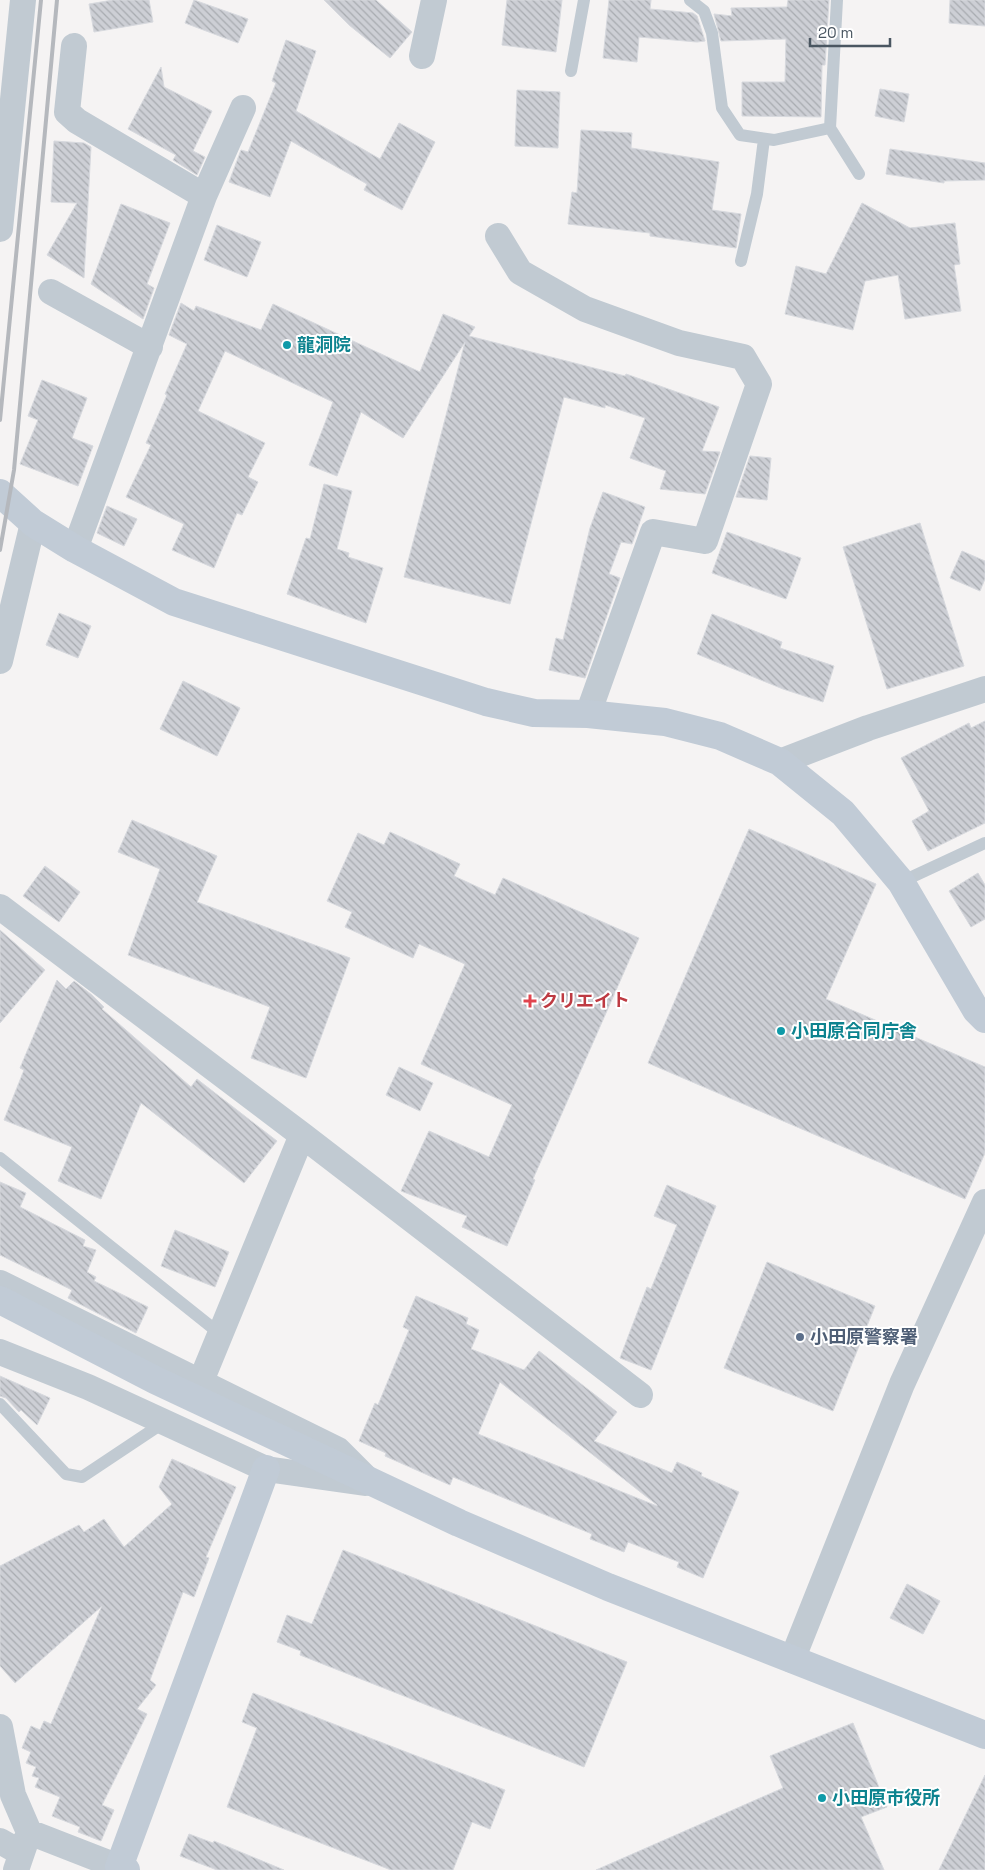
<svg xmlns="http://www.w3.org/2000/svg" width="985" height="1870" viewBox="0 0 985 1870" font-family="'Space Grotesk','Noto Sans JP',sans-serif">
  <defs>
    <pattern id="building-back-hatch" width="6" height="6" patternUnits="userSpaceOnUse" patternTransform="scale(1.25)"><rect width="6" height="6" fill="#cdcfd5"/><path d="M-1 5l2 2M0 0l6 6M5-1l2 2" fill="none" stroke="#a8abb0"/></pattern>
  </defs>
  <rect width="100%" height="100%" fill="#f5f3f3"/>
  <path fill="url(#building-back-hatch)" stroke="#d7d9de" fill-rule="evenodd" d="M 113,0 L 149,0 L 153,22 L 94,32 L 89,4 Z
    M 194,0 L 248,19 L 238,43 L 185,23 Z
    M 324,0 L 376,0 L 412,32 L 390,58 L 349,25 Z
    M 507,0 L 562,0 L 556,52 L 502,45 Z
    M 609,0 L 651,0 L 650,9 L 693,13 L 697,16 L 705,41 L 697,42 L 639,37 L 637,62 L 603,58 Z
    M 788,0 L 829,0 L 825,65 L 822,65 L 821,117 L 742,116 L 742,82 L 785,82 L 786,39 L 721,41 L 714,14 L 732,16 L 731,8 L 787,7 Z
    M 950,0 L 985,0 L 985,26 L 949,23 Z
    M 286,40 L 316,51 L 296,111 L 380,159 L 399,123 L 435,142 L 402,210 L 364,190 L 367,184 L 291,141 L 270,197 L 229,182 L 241,150 L 248,152 L 276,83 L 272,81 Z
    M 161,67 L 164,87 L 212,111 L 193,151 L 205,157 L 197,175 L 173,160 L 176,155 L 128,129 Z
    M 880,89 L 909,94 L 904,122 L 875,116 Z
    M 517,90 L 560,92 L 558,148 L 515,146 Z
    M 581,130 L 632,133 L 631,148 L 719,162 L 712,210 L 741,214 L 736,248 L 650,236 L 650,233 L 568,224 L 572,192 L 577,193 Z
    M 54,141 L 84,143 L 91,147 L 84,278 L 47,255 L 77,203 L 51,202 Z
    M 890,149 L 985,163 L 985,180 L 944,181 L 944,183 L 886,174 Z
    M 862,203 L 910,228 L 955,223 L 960,264 L 954,265 L 961,311 L 905,319 L 898,275 L 865,281 L 853,330 L 785,314 L 796,266 L 826,274 Z
    M 121,204 L 170,223 L 147,284 L 154,288 L 143,319 L 91,284 Z
    M 217,225 L 261,242 L 247,277 L 204,260 Z
    M 181,303 L 194,311 L 196,306 L 261,330 L 273,304 L 420,372 L 443,314 L 475,327 L 469,336 L 625,376 L 626,374 L 719,407 L 702,451 L 720,452 L 705,494 L 660,489 L 666,471 L 630,458 L 645,418 L 605,405 L 605,408 L 564,397 L 510,604 L 404,577 L 465,342 L 403,438 L 361,412 L 337,476 L 309,465 L 333,402 L 225,351 L 198,411 L 265,443 L 248,477 L 258,482 L 242,515 L 237,513 L 214,568 L 172,550 L 184,524 L 126,497 L 151,445 L 146,443 L 167,395 L 165,394 L 187,344 L 169,335 Z
    M 42,380 L 87,398 L 72,438 L 93,446 L 78,486 L 20,464 L 38,420 L 28,416 Z
    M 750,456 L 771,458 L 767,500 L 736,497 Z
    M 324,484 L 352,491 L 337,549 L 349,553 L 348,557 L 383,568 L 366,623 L 287,594 L 306,538 L 310,539 Z
    M 603,492 L 645,507 L 632,544 L 621,542 L 609,574 L 620,578 L 585,678 L 549,670 L 556,638 L 563,640 L 590,528 Z
    M 107,506 L 137,519 L 124,546 L 97,533 Z
    M 920,523 L 964,666 L 887,689 L 843,547 Z
    M 727,532 L 801,558 L 786,599 L 712,573 Z
    M 962,551 L 985,561 L 985,579 L 980,591 L 950,578 Z
    M 59,613 L 91,626 L 78,658 L 46,645 Z
    M 712,614 L 782,642 L 780,648 L 834,666 L 823,702 L 783,689 L 697,654 Z
    M 183,681 L 240,708 L 217,756 L 160,729 Z
    M 985,721 L 985,823 L 928,851 L 912,821 L 929,811 L 901,758 L 969,723 L 971,728 Z
    M 132,820 L 217,856 L 197,902 L 350,958 L 306,1078 L 251,1058 L 270,1007 L 128,955 L 160,869 L 118,852 Z
    M 749,829 L 876,884 L 826,999 L 985,1067 L 985,1153 L 965,1199 L 648,1063 Z
    M 390,832 L 460,864 L 454,876 L 495,895 L 503,878 L 639,938 L 533,1179 L 535,1180 L 507,1246 L 462,1227 L 467,1216 L 401,1191 L 429,1131 L 489,1157 L 512,1105 L 421,1064 L 465,964 L 419,944 L 413,958 L 345,927 L 352,912 L 327,901 L 358,833 L 384,845 Z
    M 45,866 L 80,892 L 59,922 L 23,896 Z
    M 978,873 L 985,885 L 985,919 L 971,927 L 949,891 Z
    M 0,930 L 45,970 L 0,1023 Z
    M 57,980 L 66,989 L 74,981 L 92,995 L 104,1007 L 102,1009 L 191,1087 L 197,1079 L 277,1141 L 244,1183 L 141,1103 L 101,1199 L 58,1181 L 72,1147 L 4,1120 L 24,1070 L 20,1068 Z
    M 399,1067 L 433,1083 L 420,1111 L 386,1095 Z
    M 0,1182 L 26,1193 L 20,1207 L 85,1240 L 83,1246 L 96,1250 L 87,1272 L 96,1277 L 94,1281 L 148,1307 L 136,1333 L 68,1298 L 72,1290 L 0,1255 Z
    M 667,1185 L 716,1206 L 651,1370 L 620,1358 L 647,1287 L 651,1289 L 677,1225 L 654,1216 Z
    M 175,1230 L 229,1252 L 215,1287 L 161,1266 Z
    M 767,1262 L 875,1306 L 833,1411 L 724,1368 Z
    M 416,1296 L 468,1318 L 466,1324 L 479,1330 L 471,1349 L 524,1370 L 539,1351 L 617,1412 L 594,1441 L 672,1473 L 677,1462 L 702,1473 L 701,1476 L 739,1492 L 703,1578 L 677,1567 L 679,1562 L 628,1542 L 624,1552 L 590,1539 L 592,1534 L 453,1477 L 450,1485 L 385,1456 L 386,1453 L 359,1441 L 375,1403 L 378,1405 L 409,1330 L 403,1327 ZM 500,1382 L 657,1505 L 657,1506 L 478,1434 Z
    M 0,1376 L 50,1398 L 37,1425 L 21,1410 L 19,1412 L 6,1398 L 0,1396 Z
    M 172,1459 L 236,1487 L 206,1557 L 209,1558 L 194,1597 L 183,1592 L 150,1680 L 156,1685 L 137,1709 L 147,1714 L 102,1805 L 114,1810 L 101,1841 L 78,1832 L 80,1827 L 52,1816 L 60,1797 L 35,1787 L 39,1778 L 32,1776 L 36,1767 L 26,1763 L 31,1752 L 22,1748 L 31,1726 L 40,1730 L 44,1721 L 51,1724 L 102,1606 L 15,1683 L 0,1666 L 0,1566 L 79,1525 L 84,1532 L 104,1519 L 124,1547 L 172,1504 L 159,1487 Z
    M 343,1550 L 627,1662 L 584,1767 L 300,1655 L 301,1651 L 277,1642 L 287,1615 L 312,1624 Z
    M 907,1584 L 940,1601 L 923,1634 L 890,1618 Z
    M 253,1693 L 505,1790 L 490,1829 L 472,1822 L 453,1870 L 391,1870 L 227,1807 L 257,1728 L 242,1722 Z
    M 853,1723 L 887,1807 L 861,1817 L 884,1870 L 596,1870 L 783,1788 L 770,1756 Z
    M 985,1775 L 985,1870 L 939,1870 Z
    M 189,1834 L 213,1843 L 214,1841 L 284,1870 L 217,1870 L 180,1856 Z"/>
  <g fill="none" stroke-linecap="round" stroke-linejoin="round">
    <path stroke="#c1cad2" stroke-width="12" d="M 690,0 L 704,11 L 712,33 L 722,108 L 740,135 L 774,140 L 830,128
      M 837,0 L 830,128 L 859,174
      M 571,71 L 584,0
      M 741,261 L 757,194 L 764,139
      M 901,882 L 985,843
      M 0,1158 L 219,1333
      M 0,1404 L 66,1474 L 82,1477 L 163,1423"/>
    <path stroke="#c1cad2" stroke-width="26" d="M 74,46 L 67,112 L 77,121 L 204,196
      M 422,56 L 434,0
      M 0,229 L 23,0
      M 498,236 L 520,272 L 585,309 L 679,343 L 743,357 L 759,384 L 705,541 L 653,532 L 588,714
      M 51,292 L 150,347
      M 75,549 L 204,196 L 243,108
      M 0,661 L 33,523
      M 780,762 L 868,728 L 985,689
      M 0,907 L 302,1135 L 640,1395
      M 0,1283 L 338,1450 L 365,1477
      M 0,1352 L 88,1387 L 266,1469 L 365,1483
      M 201,1381 L 302,1135
      M 792,1660 L 902,1384 L 985,1202
      M 0,1727 L 13,1795 L 29,1832 L 16,1870
      M 29,1832 L 119,1867
      M 0,1841 L 21,1853"/>
    <path stroke="#c1cbd6" stroke-width="28" d="M 0,493 L 33,523 L 75,549 L 174,602 L 486,702 L 534,713 L 588,714 L 665,722 L 720,736 L 780,762 L 843,813 L 901,882 L 976,1010 L 985,1019
      M 0,1300 L 155,1380 L 459,1523 L 608,1587 L 985,1735
      M 126,1870 L 119,1867 L 266,1469"/>
    <path stroke="#b5b8bd" stroke-width="4" d="M 0,420 L 41,0
      M 0,550 L 14,470 L 57,0"/>
  </g>
  <g fill="#0f9aa8" stroke="#fff" stroke-width="2">
    <circle cx="287" cy="345" r="5"/>
    <circle cx="781" cy="1031" r="5"/>
    <circle cx="822" cy="1798" r="5"/>
  </g>
  <path fill="#e0444e" stroke="#fff" stroke-width="2" d="M527.5 993.5h5v5h5v5h-5v5h-5v-5h-5v-5h5z"/>
  <circle fill="#5c6f8a" stroke="#fff" stroke-width="2" cx="800" cy="1337" r="5"/>
  <g text-anchor="middle" stroke-width="4" stroke-linejoin="round" paint-order="stroke">
    <g font-size="18" font-weight="bold" fill="#0d838f" stroke="#fff" text-anchor="start">
      <text x="297" y="351">龍洞院</text>
      <text x="791" y="1037">小田原合同庁舎</text>
      <text x="832" y="1804">小田原市役所</text>
    </g>
    <g font-size="18" font-weight="bold" fill="#be3a42" stroke="#fff" text-anchor="start">
      <text x="540" y="1007">クリエイト</text>
    </g>
    <g font-size="18" font-weight="bold" fill="#4e5e75" stroke="#fff" text-anchor="start">
      <text x="810" y="1343">小田原警察署</text>
    </g>
  </g>
  <path d="M810 38v8h80v-8" fill="none" stroke="#4a5661" stroke-width="2.5"/>
  <text x="818" y="38" font-size="15" fill="#4a5661" stroke="#ffffff" stroke-width="4" paint-order="stroke">20 m</text>
</svg>
